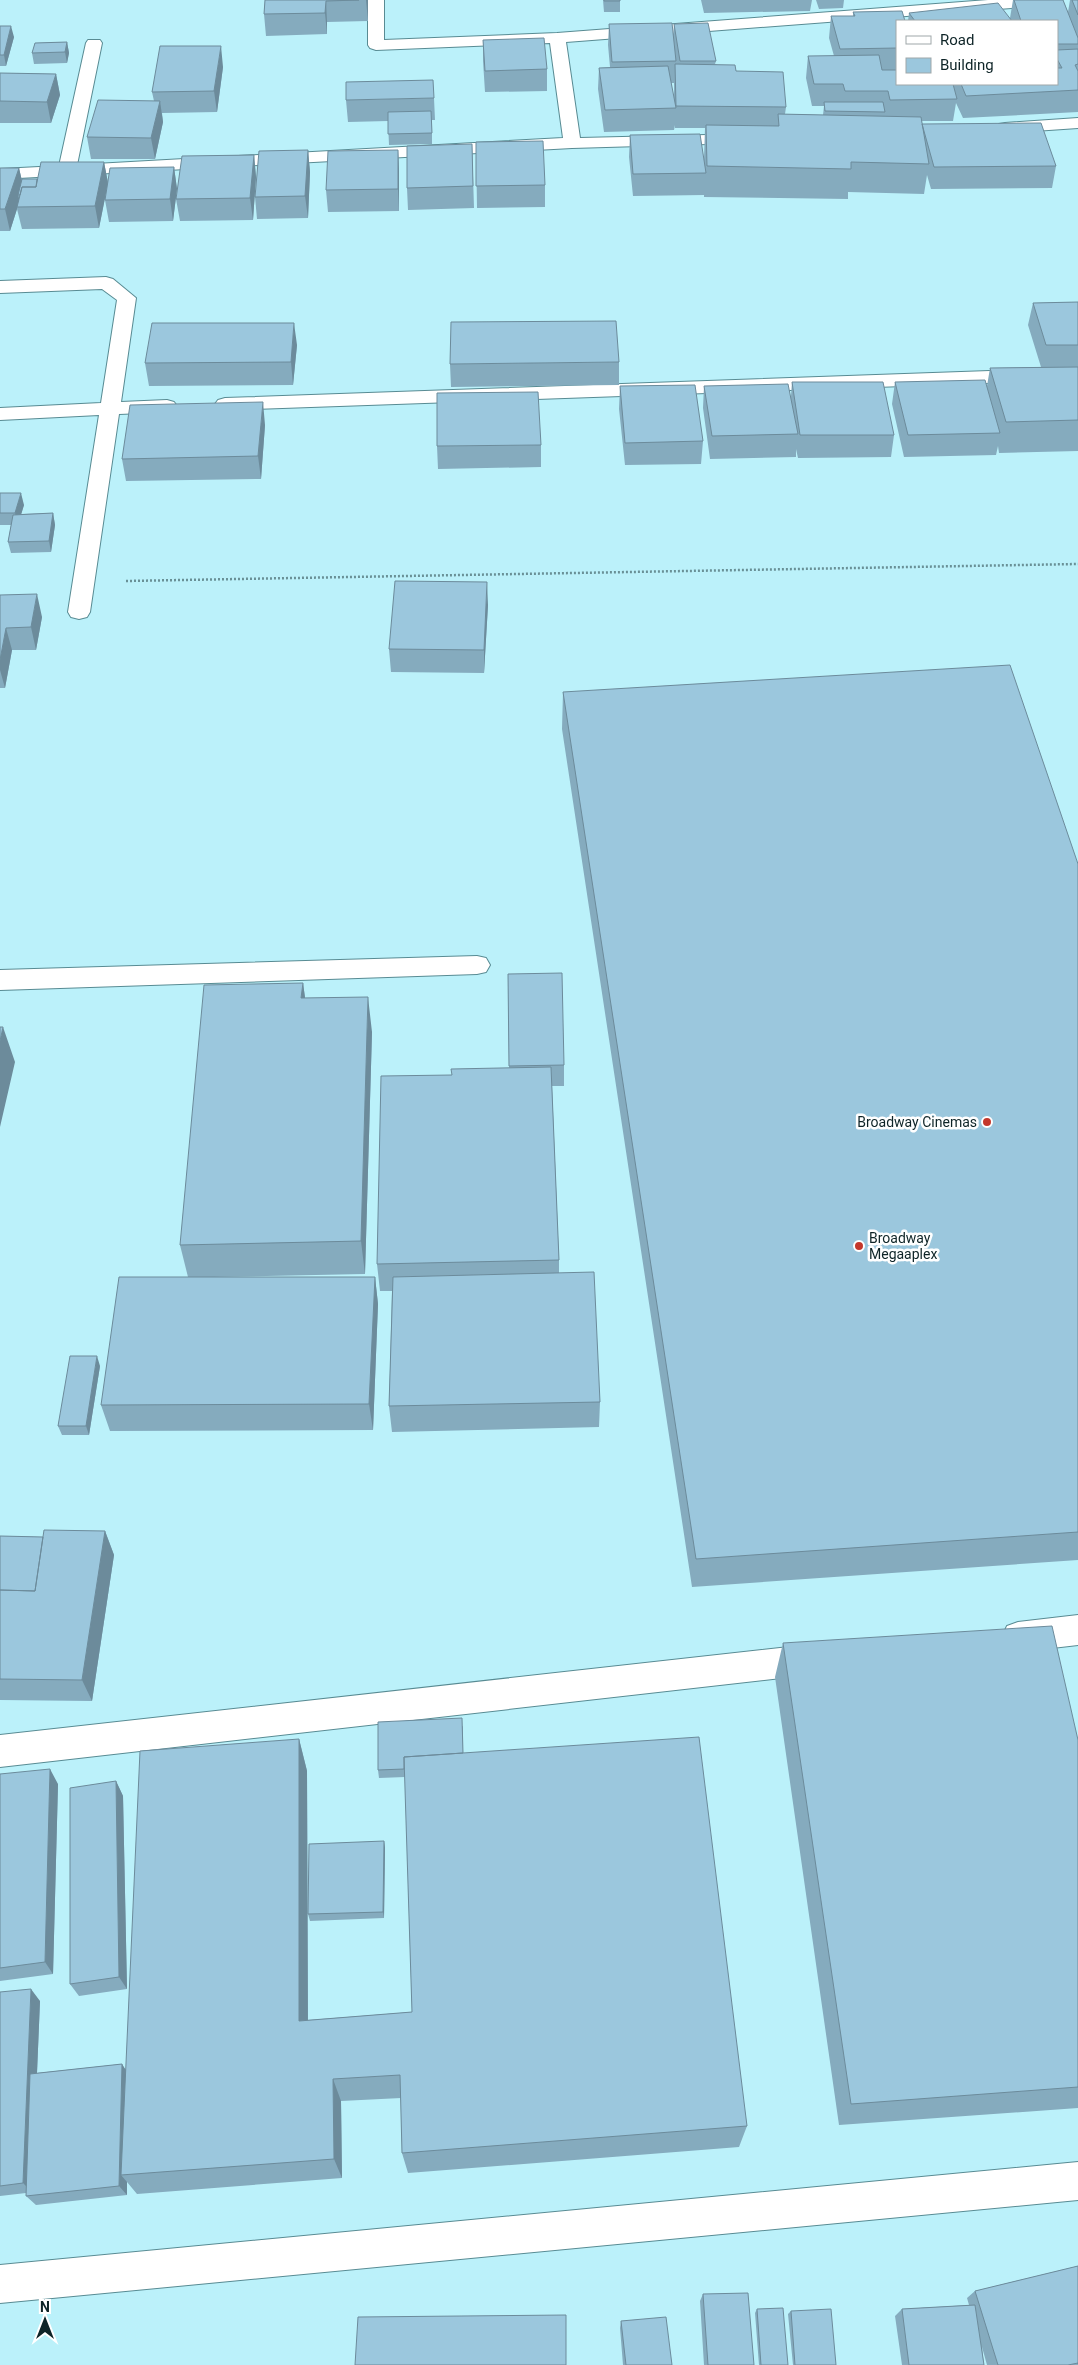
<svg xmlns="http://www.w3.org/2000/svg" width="1078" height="2365" viewBox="0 0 1078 2365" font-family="Roboto,sans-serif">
  <rect width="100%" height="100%" fill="#bbf1fa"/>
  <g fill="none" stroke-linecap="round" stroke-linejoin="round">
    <g stroke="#588b93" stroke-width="2">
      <path id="minor" d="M 368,0 L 384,0 L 384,40 L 557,33 L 988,0 L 1058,0 L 1056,3 L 1050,5 L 566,42 L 580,138 L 749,134 L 752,138 L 749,142 L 743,143 L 572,148 L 0,179 L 0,169 L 59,166 L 86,43 L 88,40 L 100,40 L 102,43 L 77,165 L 563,138 L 550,43 L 376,50 L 370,48 L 368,45 Z
        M 1078,118 L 1078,128 L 1005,133 L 999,132 L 996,128 L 999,124 L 1005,123 Z
        M 106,277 L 113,279 L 136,298 L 121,402 L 167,400 L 174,402 L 177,406 L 174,410 L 167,412 L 119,414 L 90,612 L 87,617 L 79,619 L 71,617 L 68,612 L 99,415 L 0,420 L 0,408 L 101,403 L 117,300 L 102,289 L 0,293 L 0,281 Z
        M 1078,368 L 1078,380 L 225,410 L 218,408 L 215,404 L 218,400 L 225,398 Z
        M 477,956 L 486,958 L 490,965 L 486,972 L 477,974 L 0,990 L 0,970 Z
        M 1078,1615 L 1078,1645 L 1018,1652 L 1007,1648 L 1002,1637 L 1007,1626 L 1018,1622 Z
        M 816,1644 L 827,1648 L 832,1659 L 827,1670 L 816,1674 L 0,1767 L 0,1735 Z
        M 1078,2162 L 1078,2200 L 0,2303 L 0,2265 Z"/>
    </g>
    <path stroke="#699096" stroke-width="2.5" stroke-dasharray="2 2" stroke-linecap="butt" d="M 126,581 L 1078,564"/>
    <use href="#minor" fill="#fff" fill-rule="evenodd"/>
  </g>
  <path fill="#85abbe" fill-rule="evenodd" d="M 265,0 L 368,0 L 368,21 L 327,22 L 327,34 L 266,36 L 264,14 Z
    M 603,0 L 620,0 L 620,12 L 604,12 Z
    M 701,0 L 812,0 L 810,11 L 704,13 Z
    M 816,0 L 844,0 L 843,8 L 819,9 Z
    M 1013,0 L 1063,0 L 1068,12 L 1070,0 L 1078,0 L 1078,112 L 963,118 L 956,103 L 953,121 L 922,121 L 922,124 L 1056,166 L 1052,188 L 931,189 L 927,175 L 924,194 L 848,192 L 848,199 L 704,197 L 704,194 L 704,195 L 633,196 L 629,157 L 630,135 L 704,159 L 705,128 L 675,128 L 675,125 L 674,130 L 604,132 L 598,89 L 599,68 L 610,67 L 608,45 L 609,24 L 673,36 L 674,24 L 716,61 L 715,64 L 736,71 L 786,107 L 785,114 L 823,115 L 824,106 L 812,106 L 806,78 L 808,56 L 834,56 L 829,38 L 831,16 L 853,16 L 853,12 L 897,21 L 897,70 L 882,70 L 897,84 L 1057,84 L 1057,21 L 908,21 L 909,13 L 1010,18 ZM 671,83 L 674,83 L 674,100 Z
    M 0,26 L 14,37 L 6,66 L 0,66 Z
    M 483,40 L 547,69 L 547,91 L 485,92 L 483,61 Z
    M 67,42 L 69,53 L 67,63 L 34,64 L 32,53 L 35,43 Z
    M 223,67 L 217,112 L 162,113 L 163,122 L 155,159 L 91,159 L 87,137 L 154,101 L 152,92 Z
    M 0,73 L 56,74 L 60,95 L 51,123 L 0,123 Z
    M 434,98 L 435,120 L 432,120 L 432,144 L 389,145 L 388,121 L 348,122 L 346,100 Z
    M 476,142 L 545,185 L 545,207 L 477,208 Z
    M 472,144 L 474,208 L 408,210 L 407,188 Z
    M 308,150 L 310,172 L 308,218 L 257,219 L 255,197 Z
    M 398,150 L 399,171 L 399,211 L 328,212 L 326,190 Z
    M 254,155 L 256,177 L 253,220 L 180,221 L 176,199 Z
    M 104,162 L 108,183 L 174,167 L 177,189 L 173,221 L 109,222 L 105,200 L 107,188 L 99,228 L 22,229 L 17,209 L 10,231 L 0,231 L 0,168 L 19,168 L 22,181 L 37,179 Z
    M 1078,302 L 1078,451 L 999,453 L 998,446 L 996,455 L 904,457 L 892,404 L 895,382 L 987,386 L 990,368 L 1041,367 L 1028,325 L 1033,303 Z
    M 297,345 L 293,385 L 149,386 L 145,363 Z
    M 619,362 L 619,385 L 451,387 L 450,364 Z
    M 792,382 L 894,435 L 891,457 L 798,458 L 796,449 L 796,457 L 710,459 L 703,408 L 704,386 L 791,396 Z
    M 620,386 L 703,441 L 701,464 L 625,465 L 619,409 Z
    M 265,425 L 261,479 L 126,481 L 122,459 Z
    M 541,445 L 541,467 L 438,469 L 437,446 Z
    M 0,493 L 24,505 L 21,514 L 53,513 L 55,525 L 51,552 L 11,553 L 8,542 L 11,525 L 0,525 Z
    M 0,595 L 42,617 L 36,650 L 12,650 L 5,688 L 0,688 Z
    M 488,605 L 484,673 L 391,672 L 389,649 Z
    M 563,692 L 1078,864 L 1078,1560 L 692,1587 L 562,729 Z
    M 508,974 L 564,1065 L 564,1086 L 552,1086 L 559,1260 L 559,1273 L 600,1402 L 599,1427 L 392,1432 L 389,1406 L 392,1291 L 380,1291 L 377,1264 L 452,1075 L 509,1068 Z
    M 303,983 L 305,998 L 372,1032 L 365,1274 L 213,1277 L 375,1277 L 378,1304 L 373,1430 L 110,1431 L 101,1405 L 188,1277 L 180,1245 Z
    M 100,1366 L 89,1435 L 62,1435 L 58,1426 Z
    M 105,1531 L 114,1555 L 92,1701 L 0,1700 L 0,1536 L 43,1537 Z
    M 783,1643 L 1078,1740 L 1078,2108 L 839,2125 L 775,1677 Z
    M 463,1726 L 463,1753 L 747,2126 L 739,2147 L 408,2173 L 402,2153 L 401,2098 L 341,2101 L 342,2178 L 137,2194 L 127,2182 L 127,2195 L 36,2205 L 26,2196 L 26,2193 L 0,2196 L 0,1992 L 40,2001 L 37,2073 L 122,2064 L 125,2070 L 299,1739 L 307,1771 L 308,2020 L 412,2012 L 405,1777 L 379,1778 L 378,1770 Z
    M 0,1774 L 58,1784 L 53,1974 L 0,1981 Z
    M 116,1781 L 123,1796 L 127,1989 L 79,1996 L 70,1984 Z
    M 384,1841 L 385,1848 L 384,1918 L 310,1921 L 308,1914 Z
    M 1078,2266 L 1078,2365 L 987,2365 L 982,2347 L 984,2365 L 902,2365 L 895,2316 L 902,2309 L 969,2305 L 967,2298 L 975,2291 Z
    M 703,2294 L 754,2365 L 704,2365 L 700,2301 Z
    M 757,2309 L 788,2365 L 759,2365 L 755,2313 Z
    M 791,2311 L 836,2365 L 793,2365 L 788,2314 Z
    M 621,2321 L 672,2365 L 623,2365 L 620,2328 Z"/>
  <path fill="#6c8b9b" d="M 366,0 L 368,0 L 368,21 Z
    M 326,1 L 327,22 L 327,34 L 325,13 Z
    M 11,26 L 14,37 L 6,66 L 4,55 Z
    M 67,42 L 69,53 L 67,63 L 65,52 Z
    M 221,46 L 223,67 L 217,112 L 214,91 Z
    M 56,74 L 60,95 L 51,123 L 47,102 Z
    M 160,101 L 163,122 L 155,159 L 151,138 Z
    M 308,150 L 310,172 L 308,218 L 305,196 Z
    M 398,150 L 399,171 L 399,211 L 398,189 Z
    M 254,155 L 256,177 L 253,220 L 250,198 Z
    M 104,162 L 108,183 L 99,228 L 95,206 Z
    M 174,167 L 177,189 L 173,221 L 170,199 Z
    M 19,168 L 24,190 L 18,195 L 20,202 L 17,207 L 17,209 L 10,231 L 5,209 Z
    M 294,323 L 297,345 L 293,385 L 291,362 Z
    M 263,402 L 265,425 L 261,479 L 258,456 Z
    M 21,493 L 24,505 L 18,525 L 15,513 Z
    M 53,513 L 55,525 L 51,552 L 49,541 Z
    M 487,582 L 488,605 L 484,673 L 484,650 Z
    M 37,594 L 42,617 L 36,650 L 31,627 Z
    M 6,628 L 12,650 L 5,688 L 0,670 L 0,660 Z
    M 303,983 L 308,1019 L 301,998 Z
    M 368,997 L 372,1032 L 365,1274 L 361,1241 Z
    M 3,1027 L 15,1062 L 0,1127 L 0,1041 Z
    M 375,1277 L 378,1304 L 373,1430 L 369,1404 Z
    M 97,1356 L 100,1366 L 89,1435 L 86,1426 Z
    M 105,1531 L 114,1555 L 92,1701 L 82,1680 Z
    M 299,1739 L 307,1771 L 308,2045 L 299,2021 Z
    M 50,1769 L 58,1784 L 53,1974 L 45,1962 Z
    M 116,1781 L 123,1796 L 127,1989 L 119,1977 Z
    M 384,1841 L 385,1848 L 384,1918 L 383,1912 Z
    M 31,1989 L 40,2001 L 32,2192 L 23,2183 Z
    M 122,2064 L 129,2075 L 121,2175 L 127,2182 L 127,2195 L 119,2186 Z
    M 333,2079 L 341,2101 L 342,2178 L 334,2159 Z"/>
  <path fill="#9bc7dd" stroke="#6c8b9b" d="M 265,0 L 359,0 L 326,1 L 325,13 L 264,14 Z
    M 604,0 L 620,0 L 620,1 L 604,1 Z
    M 1014,0 L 1063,0 L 1078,38 L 1078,44 L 1057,44 L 1057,21 L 1021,21 Z
    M 1072,0 L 1078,0 L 1078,15 Z
    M 998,3 L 1012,21 L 915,21 L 909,13 Z
    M 902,11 L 905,21 L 897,21 L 897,48 L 840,49 L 831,16 L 855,16 L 853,12 Z
    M 672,23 L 676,61 L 612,62 L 609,24 Z
    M 708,23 L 716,61 L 680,61 L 674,24 Z
    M 0,26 L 11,26 L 4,55 L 0,55 Z
    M 544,38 L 547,69 L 485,71 L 483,40 Z
    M 67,42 L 65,52 L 32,53 L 35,43 Z
    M 160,46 L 221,46 L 214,91 L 152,92 Z
    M 1078,49 L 1078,64 L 1075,65 L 1078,71 L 1078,90 L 966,96 L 961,84 L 1057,84 L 1057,68 L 1062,68 L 1057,59 L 1057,50 Z
    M 879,55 L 882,70 L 897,70 L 897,84 L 953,84 L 957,99 L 890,100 L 888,91 L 845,91 L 843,84 L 814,84 L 808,56 Z
    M 675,64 L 735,65 L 736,71 L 783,72 L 786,107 L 676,106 Z
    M 668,66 L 676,108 L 605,110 L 599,68 Z
    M 0,73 L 56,74 L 47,102 L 0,101 Z
    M 433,80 L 434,98 L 346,100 L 346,82 Z
    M 98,100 L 160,101 L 151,138 L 87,137 Z
    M 824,102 L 883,102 L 885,112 L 825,111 Z
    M 431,111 L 432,133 L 388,134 L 388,112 Z
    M 778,114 L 921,117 L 929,164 L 851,162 L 851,169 L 707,166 L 706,125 L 779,126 Z
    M 1041,123 L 1056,166 L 934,167 L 922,124 Z
    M 700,134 L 706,173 L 633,174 L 630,135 Z
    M 543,141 L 545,185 L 476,186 L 476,142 Z
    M 472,144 L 473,186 L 407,188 L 407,146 Z
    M 308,150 L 305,196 L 255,197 L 259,151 Z
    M 398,150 L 398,189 L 326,190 L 328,151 Z
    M 254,155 L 250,198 L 176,199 L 182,156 Z
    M 41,162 L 104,162 L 95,206 L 17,207 L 22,187 L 36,187 Z
    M 174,167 L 170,199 L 105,200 L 110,168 Z
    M 0,168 L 19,168 L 5,209 L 0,209 Z
    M 22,179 L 37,179 L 36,187 L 22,187 L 20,195 L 18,195 Z
    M 1078,302 L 1078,345 L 1046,345 L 1033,303 Z
    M 616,321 L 619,362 L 450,364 L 451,322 Z
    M 152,323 L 294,323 L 291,362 L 145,363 Z
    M 1078,367 L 1078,420 L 1006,422 L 990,368 Z
    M 985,380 L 1000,433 L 908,435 L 895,382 Z
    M 792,382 L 883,382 L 894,435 L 800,435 Z
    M 788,384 L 798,434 L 712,436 L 704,386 Z
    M 695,385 L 703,441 L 625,443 L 620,386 Z
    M 538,392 L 541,445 L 437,446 L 437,393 Z
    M 263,402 L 258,456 L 122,459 L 130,405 Z
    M 0,493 L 21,493 L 15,513 L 0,513 Z
    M 53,513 L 49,541 L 8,542 L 13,515 Z
    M 395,581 L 487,582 L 484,650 L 389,649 Z
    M 37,594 L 31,627 L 6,628 L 0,660 L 0,595 Z
    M 1010,665 L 1078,864 L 1078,1532 L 696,1559 L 563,692 Z
    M 562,973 L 564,1065 L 509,1066 L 508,974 Z
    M 303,983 L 301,998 L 368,997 L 361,1241 L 180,1245 L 204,985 Z
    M 0,1027 L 3,1027 L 0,1041 Z
    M 551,1067 L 559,1260 L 377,1264 L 381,1076 L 452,1075 L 451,1069 Z
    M 594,1272 L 600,1402 L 389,1406 L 393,1277 Z
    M 119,1277 L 375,1277 L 369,1404 L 101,1405 Z
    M 70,1356 L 97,1356 L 86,1426 L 58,1426 Z
    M 44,1530 L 105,1531 L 82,1680 L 0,1679 L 0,1590 L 35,1591 Z
    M 0,1536 L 43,1537 L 35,1591 L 0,1590 Z
    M 1052,1626 L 1078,1740 L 1078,2087 L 851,2104 L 783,1643 Z
    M 462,1718 L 463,1753 L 404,1757 L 404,1769 L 378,1770 L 378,1722 Z
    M 699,1737 L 747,2126 L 402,2153 L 400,2075 L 333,2079 L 334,2159 L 121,2175 L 140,1751 L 299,1739 L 299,2021 L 412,2012 L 404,1757 Z
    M 50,1769 L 45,1962 L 0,1968 L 0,1774 Z
    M 116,1781 L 119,1977 L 70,1984 L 70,1788 Z
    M 384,1841 L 383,1912 L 308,1914 L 309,1844 Z
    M 31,1989 L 23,2183 L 0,2186 L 0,1992 Z
    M 122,2064 L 119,2186 L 26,2196 L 30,2074 Z
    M 1078,2266 L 1078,2364 L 1078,2363 L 1068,2365 L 998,2365 L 975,2291 Z
    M 748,2293 L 754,2365 L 708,2365 L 703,2294 Z
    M 975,2305 L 984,2365 L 909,2365 L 902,2309 Z
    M 783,2308 L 788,2365 L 761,2365 L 757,2309 Z
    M 831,2309 L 836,2365 L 795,2365 L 791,2311 Z
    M 566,2315 L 566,2365 L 355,2365 L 358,2317 Z
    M 666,2317 L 672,2365 L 626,2365 L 621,2321 Z"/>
  <g fill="#c4372b" stroke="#fff" stroke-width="2">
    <circle cx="987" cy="1122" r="5"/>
    <circle cx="859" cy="1246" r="5"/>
  </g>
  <g text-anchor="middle" stroke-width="5" stroke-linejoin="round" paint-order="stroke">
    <g font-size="14" fill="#0e2427" stroke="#fff" text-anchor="end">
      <text x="977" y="1127">Broadway Cinemas</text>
      <text x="869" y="1243" text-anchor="start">Broadway<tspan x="869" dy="16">Megaaplex</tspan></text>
    </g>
  </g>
  <rect x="896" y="20" width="162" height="65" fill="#ffffff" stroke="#9fa7a9"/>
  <rect x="906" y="36" width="25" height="8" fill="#ffffff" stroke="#9fa7a9"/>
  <text x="940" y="45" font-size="15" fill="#0e2427">Road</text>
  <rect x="906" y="58" width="25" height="15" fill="#9bc7dd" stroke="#9fa7a9"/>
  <text x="940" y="70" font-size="15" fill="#0e2427">Building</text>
  <g transform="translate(45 2320)" stroke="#ffffff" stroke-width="4" paint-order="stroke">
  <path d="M0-4L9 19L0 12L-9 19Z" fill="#0e2427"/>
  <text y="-8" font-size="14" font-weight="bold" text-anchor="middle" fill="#0e2427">N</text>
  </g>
</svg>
